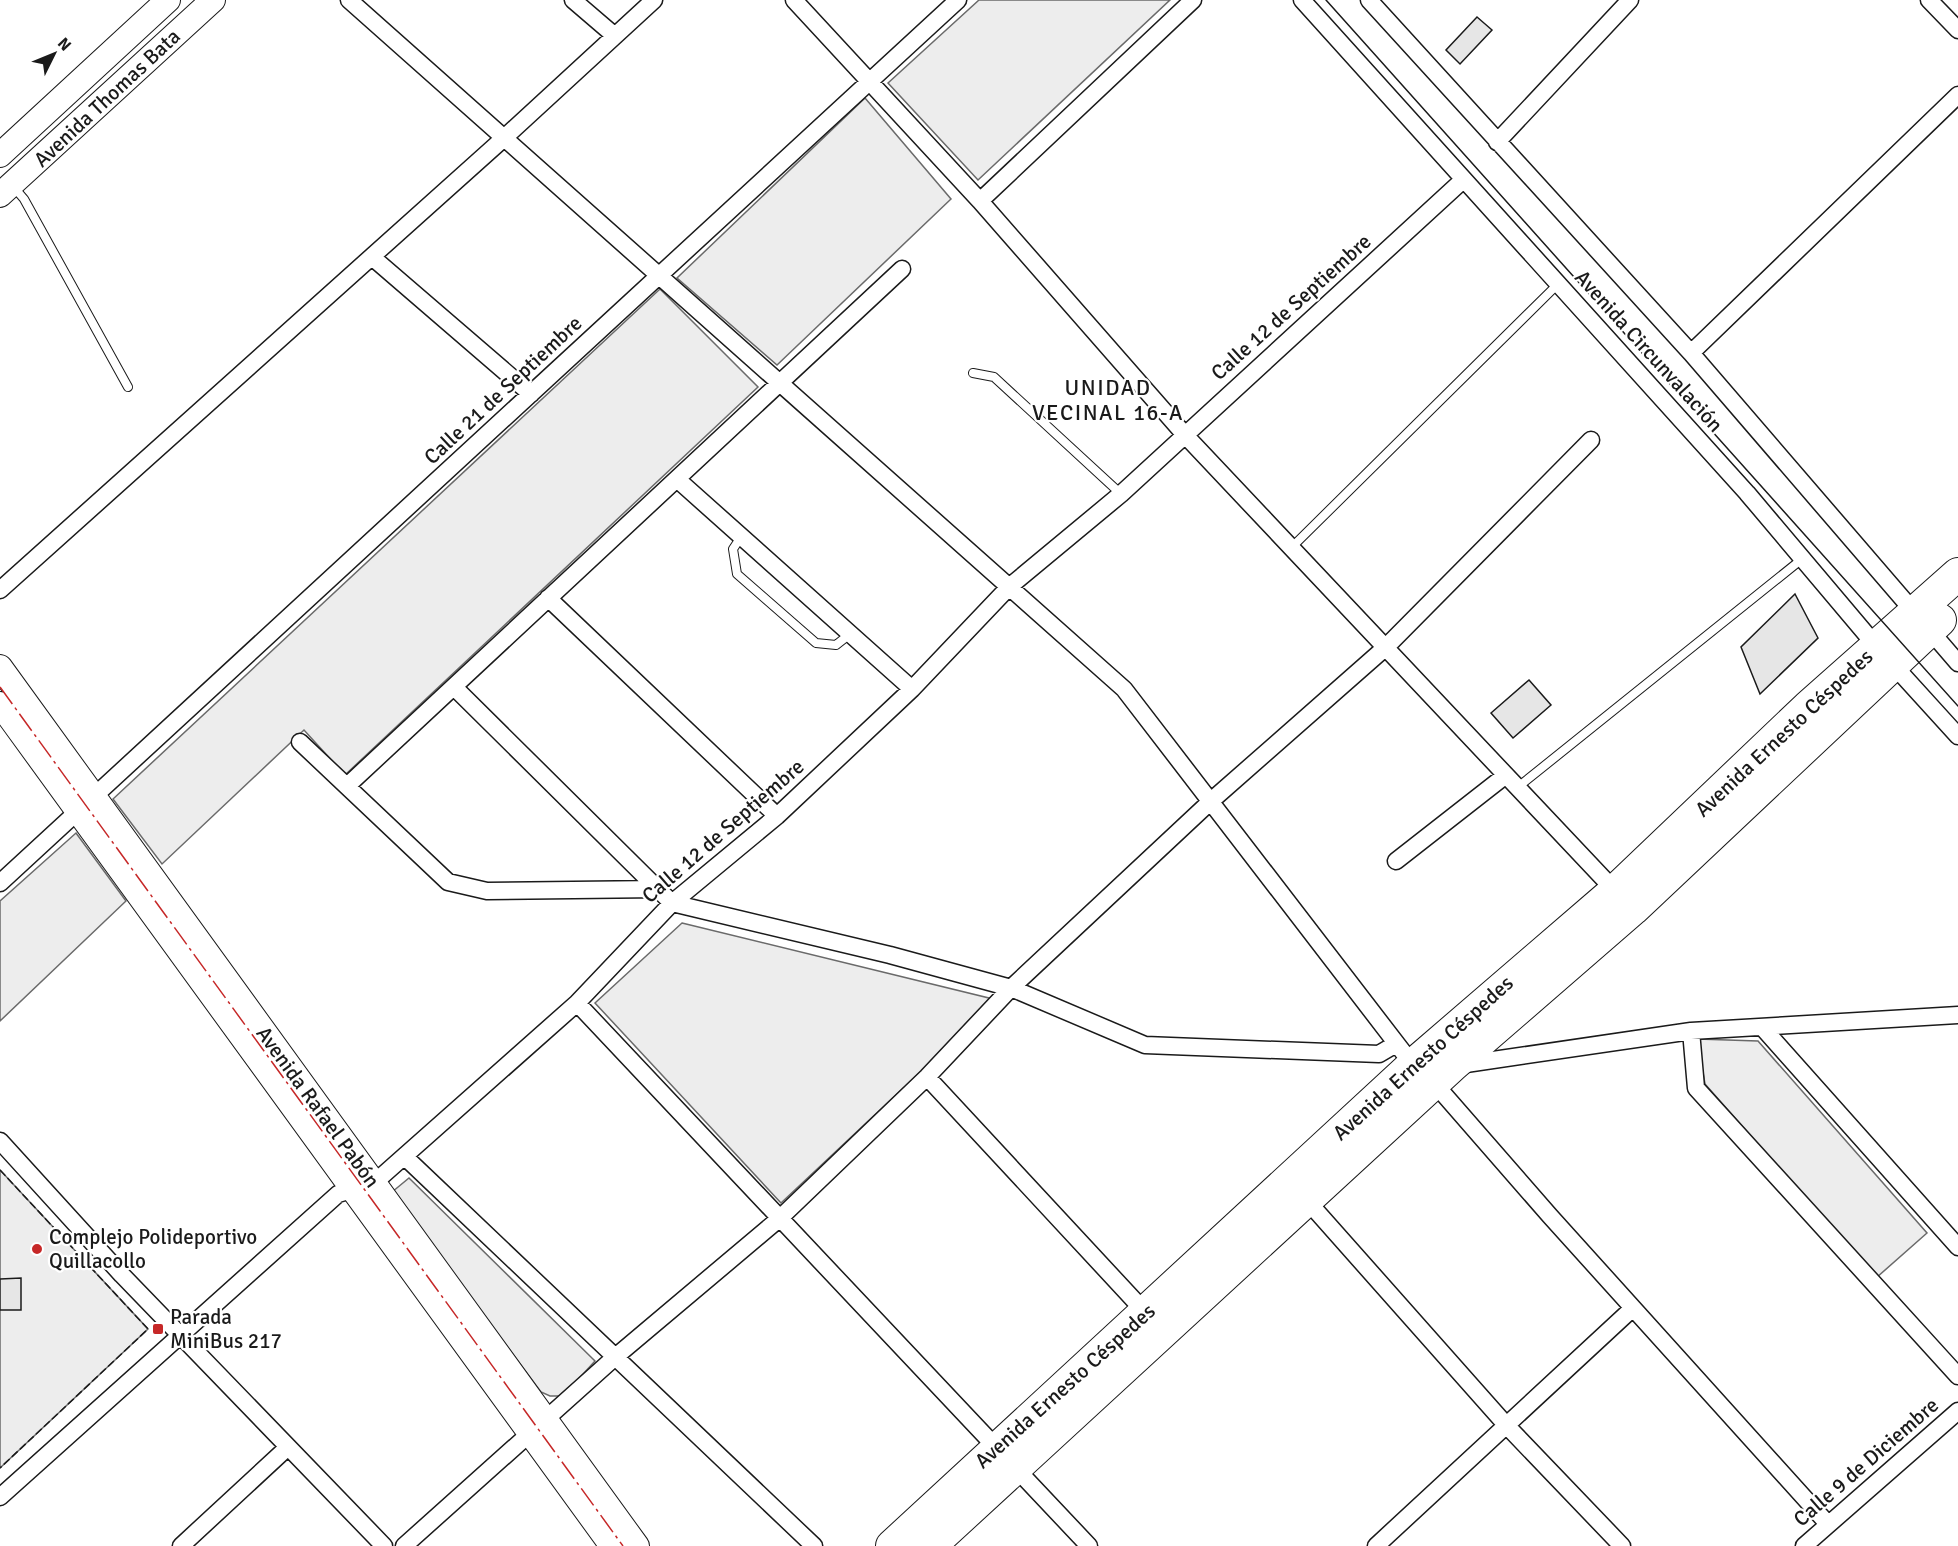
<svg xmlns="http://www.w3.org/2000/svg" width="1958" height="1546" viewBox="0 0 1958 1546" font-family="Signika,sans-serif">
  <rect width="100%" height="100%" fill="#fff"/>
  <path fill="#ededed" stroke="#6a6a6a" stroke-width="1.5" d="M 979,0 L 1170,0 L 978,180 L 888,83 Z
    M 865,98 L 951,199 L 777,365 L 677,278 Z
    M 660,289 L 758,387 L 345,775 L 304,730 L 162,864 L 113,799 Z
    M 76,833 L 126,901 L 0,1021 L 0,901 Z
    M 682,923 L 997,1000 L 781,1203 L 595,1003 Z
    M 1697,1039 L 1758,1041 L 1927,1233 L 1876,1278 L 1705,1084 Z
    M 0,1170 L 148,1329 L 0,1468 Z
    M 409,1178 L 595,1361 L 563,1396 L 550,1396 L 541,1392 L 392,1192 Z"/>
  <path fill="#e6e6e6" stroke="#1a1a1a" stroke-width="1.5" d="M 1477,17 L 1492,30 L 1460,64 L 1446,50 Z
    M 1795,594 L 1818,638 L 1760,694 L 1741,647 Z
    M 1529,680 L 1551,705 L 1513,738 L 1491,713 Z
    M 21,1278 L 21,1310 L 0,1310 L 0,1279 Z"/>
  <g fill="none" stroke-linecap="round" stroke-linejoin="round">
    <g stroke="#1a1a1a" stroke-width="10">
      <path id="lane" d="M 12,185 L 24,199 L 128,387
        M 973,373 L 994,377 L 1121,494
        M 741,537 L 733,549 L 737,574 L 816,643 L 836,645 L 850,634
        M 1291,548 L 1558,284
        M 1518,787 L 1802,559"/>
    </g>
    <g stroke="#1a1a1a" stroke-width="19">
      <path id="street" d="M 349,0 L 1124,689 L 1413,1065 L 1434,1083 L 1550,1216 L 1828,1524
        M 573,0 L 615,36
        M 794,0 L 980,201 L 1185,435 L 1619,895
        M 1302,0 L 1747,493 L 1877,647 L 1958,736
        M 1369,0 L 1691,353 L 1958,663
        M 1929,0 L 1958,30
        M 1497,142 L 1630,0
        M 980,201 L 1193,0
        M 372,257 L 531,394
        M 1691,353 L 1958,95
        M 678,480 L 912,689
        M 0,590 L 504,138 L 654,0
        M 548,598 L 777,816
        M 454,687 L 672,903 L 890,955 L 1011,988 L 1145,1045 L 1379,1054 L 1396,1044
        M 300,742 L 448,882 L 487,891 L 660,889
        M 347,786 L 902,269
        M 1396,861 L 1506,775
        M 0,883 L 958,0
        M 577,1003 L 1089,1546
        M 1762,1027 L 1958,1247
        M 1691,1031 L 1696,1088 L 1958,1376
        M 1459,1065 L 1691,1031 L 1958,1015
        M 927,1077 L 1146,1313
        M 0,1141 L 122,1275 L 384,1546
        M 405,1157 L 814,1546
        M 1303,1196 L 1507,1426 L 1622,1546
        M 0,1497 L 338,1194 L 374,1183 L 577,1003 L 672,903 L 777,816 L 912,689 L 1009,587 L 1121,494 L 1463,180
        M 181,1546 L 288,1447
        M 404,1546 L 614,1358 L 779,1219 L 927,1077 L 1011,988 L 1211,801 L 1386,647 L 1591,440
        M 1376,1546 L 1633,1308
        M 1804,1546 L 1958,1411"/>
    </g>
    <g stroke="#1a1a1a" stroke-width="26">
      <path id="secondary" d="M 0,155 L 168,0
        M 0,195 L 213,0
        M 0,667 L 637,1546
        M 0,704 L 612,1546"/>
    </g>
    <g stroke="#1a1a1a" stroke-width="34">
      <path id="highway" d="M 892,1546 L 1413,1065 L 1615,891 L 1808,707 L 1958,574
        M 930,1546 L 1452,1066 L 1633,909 L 1940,620"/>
    </g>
    <use href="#lane" stroke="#fff" stroke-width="8"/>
    <use href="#street" stroke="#fff" stroke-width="16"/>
    <use href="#secondary" stroke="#fff" stroke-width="24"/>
    <use href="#highway" stroke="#fff" stroke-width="32"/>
    <path stroke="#1a1a1a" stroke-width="1.5" d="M 1326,0 L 1958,706"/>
    <path stroke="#1a1a1a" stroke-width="1.5" stroke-dasharray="8 3" stroke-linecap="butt" d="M 0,1170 L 148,1329 L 0,1468"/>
    <path stroke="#c62828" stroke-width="1.5" stroke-dasharray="21 4.5 3 4.5" stroke-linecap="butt" d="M 0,687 L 623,1546"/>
  </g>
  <g fill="#c62828" stroke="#fff" stroke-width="2">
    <circle cx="37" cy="1249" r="6"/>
    <rect x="152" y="1323" width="12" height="12" rx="3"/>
  </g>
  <g text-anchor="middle" stroke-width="4.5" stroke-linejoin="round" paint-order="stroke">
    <g font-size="21" fill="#1a1a1a" stroke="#fff">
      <text transform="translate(107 98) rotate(-43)" y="7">Avenida Thomas Bata</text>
      <text transform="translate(1291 307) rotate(-42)" y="7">Calle 12 de Septiembre</text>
      <text transform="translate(1649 351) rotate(48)" y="7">Avenida Circunvalación</text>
      <text transform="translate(503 390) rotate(-43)" y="7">Calle 21 de Septiembre</text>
      <text transform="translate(1784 733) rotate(-43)" y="7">Avenida Ernesto Céspedes</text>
      <text transform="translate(723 831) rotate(-41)" y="7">Calle 12 de Septiembre</text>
      <text transform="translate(1423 1058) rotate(-42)" y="7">Avenida Ernesto Céspedes</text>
      <text transform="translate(318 1107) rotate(54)" y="7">Avenida Rafael Pabón</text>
      <text transform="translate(1065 1386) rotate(-42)" y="7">Avenida Ernesto Céspedes</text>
      <text transform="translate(1866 1462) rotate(-41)" y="7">Calle 9 de Diciembre</text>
    </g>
    <g font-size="21" fill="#1a1a1a" stroke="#fff" text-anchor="start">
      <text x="49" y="1244">Complejo Polideportivo<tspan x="49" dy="24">Quillacollo</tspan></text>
      <text x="170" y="1324">Parada<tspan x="170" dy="24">MiniBus 217</tspan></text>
    </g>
    <g font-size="22" letter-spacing="1.5" fill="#1a1a1a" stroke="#fff">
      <text x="1108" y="395">UNIDAD<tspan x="1108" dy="25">VECINAL 16-A</tspan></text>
    </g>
  </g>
  <g transform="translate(54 54) rotate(47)" stroke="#ffffff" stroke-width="4.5" paint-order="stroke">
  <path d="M0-4.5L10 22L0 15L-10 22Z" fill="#1a1a1a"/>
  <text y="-9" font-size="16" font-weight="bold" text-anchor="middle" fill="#1a1a1a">N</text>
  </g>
</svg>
